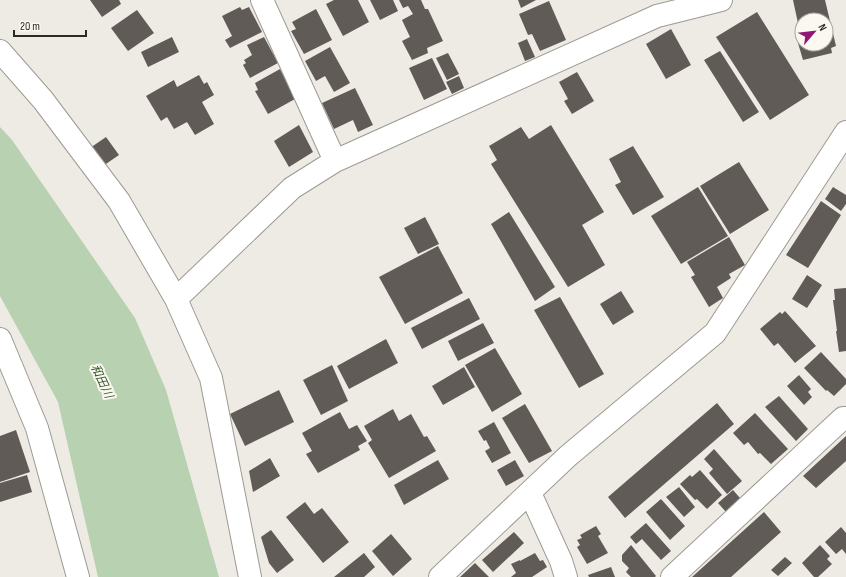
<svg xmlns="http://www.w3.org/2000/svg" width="846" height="577" viewBox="0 0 846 577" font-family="'Sofia Sans Condensed','Noto Sans JP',sans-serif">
  <rect width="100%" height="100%" fill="#edebe3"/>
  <path fill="#b7d1b1" d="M 0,127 L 12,140 L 135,318 L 166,390 L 219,577 L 98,577 L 58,402 L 0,296 Z"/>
  <path fill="#605b56" d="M 90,0 L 119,0 L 121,4 L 102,17 Z
    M 334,0 L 358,0 L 369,22 L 343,36 L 326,4 Z
    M 370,0 L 393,0 L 398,11 L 380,20 Z
    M 399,0 L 421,0 L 425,9 L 428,9 L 443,41 L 427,48 L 428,53 L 412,60 L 402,41 L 410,37 L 402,20 L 413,14 L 408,6 L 403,8 Z
    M 518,0 L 536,0 L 521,8 Z
    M 793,0 L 825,0 L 836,46 L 831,48 L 832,53 L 803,60 L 798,43 L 826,44 L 826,20 L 802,20 L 801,37 Z
    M 549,1 L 566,40 L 540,51 L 532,34 L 528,35 L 519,14 Z
    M 240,7 L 242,10 L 249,7 L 262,32 L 230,48 L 225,40 L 232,36 L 222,16 Z
    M 316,9 L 332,40 L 304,54 L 291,31 L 296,29 L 292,22 Z
    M 137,10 L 154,33 L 128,51 L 111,28 Z
    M 757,12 L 809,95 L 770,120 L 716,37 Z
    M 671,29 L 691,65 L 666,79 L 646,44 Z
    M 172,37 L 179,52 L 148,67 L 141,52 Z
    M 264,37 L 278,63 L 250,78 L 243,65 L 246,63 L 244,60 L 252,55 L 247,45 Z
    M 527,39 L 535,57 L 525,61 L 518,43 Z
    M 330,47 L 350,83 L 334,92 L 325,76 L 316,81 L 305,61 Z
    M 720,51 L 759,112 L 743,122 L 704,60 Z
    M 448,53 L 459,74 L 447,80 L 436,58 Z
    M 432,58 L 447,89 L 424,100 L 409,68 Z
    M 280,69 L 295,99 L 268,114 L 255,91 L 258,90 L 255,83 Z
    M 577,72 L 594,101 L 572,114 L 564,101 L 568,99 L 559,82 Z
    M 199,75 L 204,84 L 207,82 L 214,95 L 202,102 L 214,124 L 195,135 L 187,122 L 174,129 L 167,117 L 161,121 L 146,96 L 174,80 L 177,87 Z
    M 459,76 L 464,88 L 452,94 L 446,82 Z
    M 355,88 L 373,125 L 358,132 L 353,120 L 334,129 L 322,103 Z
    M 299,125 L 313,152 L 289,167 L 274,141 Z
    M 551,125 L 604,212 L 582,225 L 605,265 L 568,287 L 491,164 L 497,160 L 489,146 L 521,127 L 529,139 Z
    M 106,137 L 119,155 L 103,166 L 90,148 Z
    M 633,146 L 664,197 L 633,215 L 615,185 L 621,182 L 609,159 Z
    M 739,162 L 769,210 L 730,234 L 700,186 Z
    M 698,187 L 728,236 L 681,264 L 651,216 Z
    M 833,187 L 846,195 L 846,204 L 841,211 L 825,199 Z
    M 821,201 L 841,215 L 808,268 L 786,255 Z
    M 509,212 L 555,287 L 535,301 L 491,224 Z
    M 425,217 L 439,244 L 418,254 L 404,228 Z
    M 729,237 L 745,265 L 729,274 L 731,278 L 717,287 L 723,298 L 709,307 L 691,277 L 695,275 L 687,262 Z
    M 438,246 L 463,293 L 405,324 L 379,277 Z
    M 807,275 L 822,285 L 807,308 L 792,299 Z
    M 846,288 L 846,351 L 839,352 L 836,331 L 837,331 L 833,300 L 835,300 L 834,289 Z
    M 621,291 L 634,312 L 613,325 L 600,304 Z
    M 560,297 L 604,374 L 579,388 L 534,310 Z
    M 469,298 L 480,319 L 422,349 L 411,328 Z
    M 785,311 L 816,346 L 795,363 L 778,343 L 774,346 L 760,329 L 780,312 L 782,314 Z
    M 483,323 L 494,343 L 458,361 L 448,341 Z
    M 386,339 L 398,363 L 349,389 L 337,366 Z
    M 495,348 L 522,394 L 492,412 L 465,365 Z
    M 821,352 L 846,379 L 846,384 L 834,396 L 827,390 L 826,391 L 804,368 Z
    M 332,365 L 348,401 L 321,415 L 303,380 Z
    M 464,367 L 475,387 L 443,405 L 432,386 Z
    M 799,375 L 811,389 L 808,392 L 812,397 L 804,405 L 787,386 Z
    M 279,390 L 294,422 L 245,446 L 230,414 Z
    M 779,396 L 808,429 L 796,441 L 765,407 Z
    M 717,403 L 734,424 L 625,518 L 608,497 Z
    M 525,404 L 552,451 L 529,463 L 502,418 Z
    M 393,409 L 399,421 L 411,414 L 424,437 L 427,436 L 436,451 L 389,478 L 368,443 L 372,440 L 364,426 Z
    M 340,412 L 349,429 L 357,425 L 367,441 L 358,446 L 360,450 L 318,473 L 306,454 L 312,451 L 302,433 Z
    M 755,413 L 788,449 L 771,464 L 760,453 L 758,454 L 748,442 L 744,445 L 733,433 Z
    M 494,422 L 511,453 L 492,463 L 485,451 L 490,448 L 486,440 L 484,441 L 478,431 Z
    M 16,430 L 30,472 L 0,482 L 0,436 Z
    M 846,436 L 846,461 L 816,488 L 803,476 Z
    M 714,449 L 742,481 L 727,494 L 709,473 L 713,469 L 704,459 Z
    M 270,458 L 280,476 L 253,492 L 249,471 Z
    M 438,460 L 449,479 L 404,505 L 394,485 Z
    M 515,460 L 524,476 L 506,486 L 497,470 Z
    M 700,470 L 722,495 L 707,509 L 697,499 L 695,500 L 680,484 L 690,475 L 692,477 Z
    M 27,475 L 32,492 L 0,502 L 0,483 Z
    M 679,487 L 695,507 L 684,517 L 666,497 Z
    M 733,490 L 740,498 L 726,512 L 718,503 Z
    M 661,499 L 685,526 L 670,540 L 646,512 Z
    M 305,502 L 314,514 L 322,508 L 349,542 L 323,563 L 286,517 Z
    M 764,512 L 781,532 L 731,577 L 692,577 Z
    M 646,523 L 671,551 L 661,560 L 642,539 L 636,544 L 630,537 Z
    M 596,526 L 601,534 L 598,536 L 608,553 L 587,564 L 577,547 L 580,545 L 577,540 L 582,538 L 580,535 Z
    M 841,527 L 846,533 L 846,554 L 842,549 L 836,554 L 825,542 Z
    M 271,530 L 294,560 L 277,573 L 269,563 L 261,537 Z
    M 514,532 L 524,543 L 493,572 L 482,560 Z
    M 391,534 L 412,559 L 393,576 L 372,551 Z
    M 631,545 L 656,576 L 655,577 L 631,577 L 626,572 L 629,568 L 622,561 L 622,555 Z
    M 820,545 L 830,556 L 827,559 L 832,564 L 818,577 L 814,577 L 802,563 Z
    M 364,553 L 375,567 L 364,577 L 334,577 Z
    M 535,553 L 540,561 L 543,560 L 547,567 L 532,577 L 511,577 L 516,573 L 511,564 L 520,560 L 520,561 Z
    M 785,557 L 792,563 L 778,576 L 771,570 Z
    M 475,563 L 489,577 L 460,577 Z
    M 611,567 L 615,577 L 589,577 L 588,575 Z"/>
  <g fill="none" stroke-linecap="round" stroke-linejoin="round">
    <g stroke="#9c9a93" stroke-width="24">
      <path id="minor" d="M 0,51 L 43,100 L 119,201 L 176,299 L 211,378 L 250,577
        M 335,161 L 657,16 L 721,0
        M 176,299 L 292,188 L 335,161 L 262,0
        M 0,339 L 37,428 L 78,577
        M 530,493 L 561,561 L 566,577
        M 440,577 L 568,456 L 715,333 L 846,132
        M 672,577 L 843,418 L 846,418"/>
    </g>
    <use href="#minor" stroke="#fff" stroke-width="22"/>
  </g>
  <g text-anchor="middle" stroke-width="4" stroke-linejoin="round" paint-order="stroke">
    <g font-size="12" font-style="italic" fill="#365a2c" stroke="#faf8f0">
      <text transform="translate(102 381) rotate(65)" y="4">和田川</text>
    </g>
  </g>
  <g transform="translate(814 32) rotate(62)"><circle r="19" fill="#faf8f0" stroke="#a7a59f"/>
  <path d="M0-3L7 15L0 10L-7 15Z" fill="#921773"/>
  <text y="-6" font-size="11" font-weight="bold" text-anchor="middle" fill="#2a2926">N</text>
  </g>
  <path d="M14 30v6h72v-6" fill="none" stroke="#2a2926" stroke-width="2"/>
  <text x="20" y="30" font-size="12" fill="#2a2926" stroke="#faf8f0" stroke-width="3" paint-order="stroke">20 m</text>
</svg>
